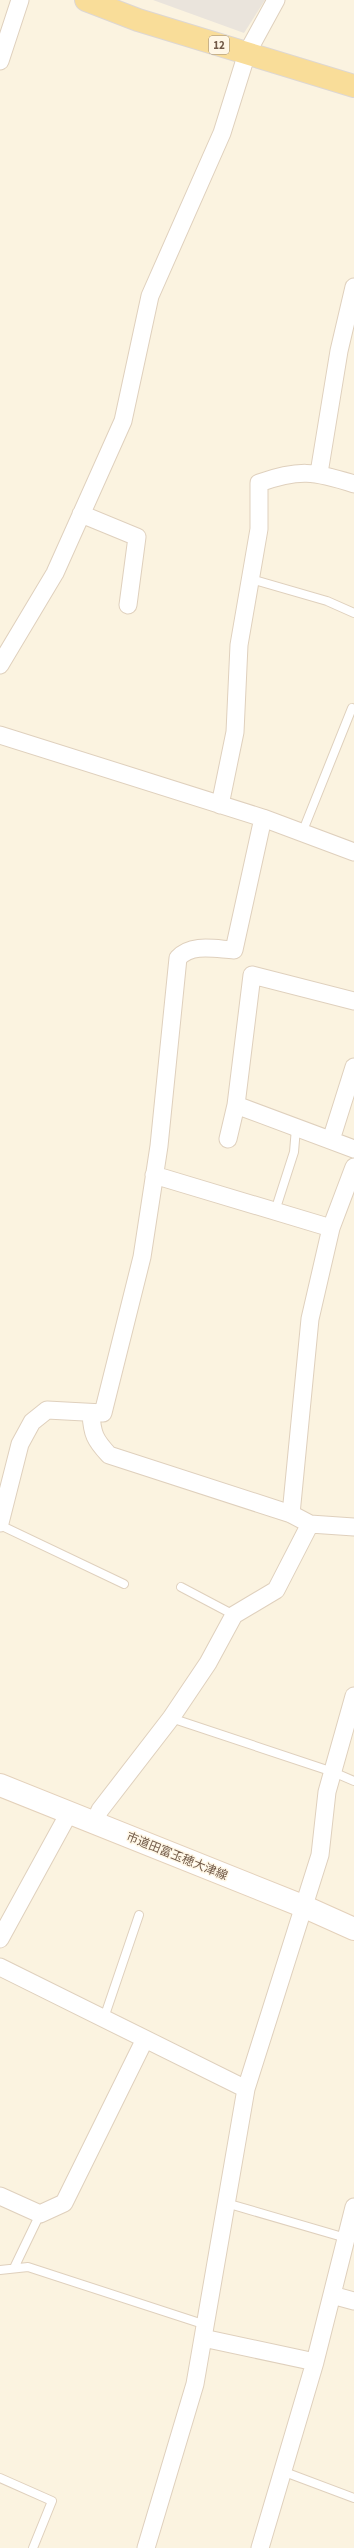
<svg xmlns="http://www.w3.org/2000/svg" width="354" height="2548" viewBox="0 0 354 2548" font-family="'Source Sans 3','Noto Sans JP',sans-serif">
  <rect width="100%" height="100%" fill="#fbf3e0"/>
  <path fill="#eae4dc" d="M 153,0 L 265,0 L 244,33 Z"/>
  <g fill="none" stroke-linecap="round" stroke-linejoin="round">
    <g stroke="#dfd0bd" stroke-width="10">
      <path id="lane" d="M 251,579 L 327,601 L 354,613
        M 302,833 L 352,708 L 354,709
        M 275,1211 L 294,1152 L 296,1128
        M 0,1525 L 124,1584
        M 181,1587 L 234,1615
        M 171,1718 L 333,1772 L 354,1781
        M 104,2018 L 139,1915
        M 226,2203 L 346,2238
        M 14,2268 L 40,2214
        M 0,2270 L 28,2267 L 206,2325
        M 282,2471 L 354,2498
        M 0,2478 L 52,2501 L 33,2548"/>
    </g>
    <g stroke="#dfd0bd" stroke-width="19">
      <path id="street" d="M 0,61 L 20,0
        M 319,473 L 339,351 L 354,287
        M 81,514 L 137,537 L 128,605
        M 0,665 L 55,573 L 123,421 L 150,296 L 222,133 L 247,53 L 276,0
        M 0,735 L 263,818 L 354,852
        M 220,805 L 235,732 L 239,645 L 259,529 L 259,483 C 299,469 314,471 354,484
        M 236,1105 L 354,1149
        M 228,1139 L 236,1105 L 252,975 L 354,1001
        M 331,1140 L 354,1067
        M 154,1175 L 331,1228 L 310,1319 L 291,1514
        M 331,1228 L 354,1167
        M 91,1413 C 92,1434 95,1440 109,1455 L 291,1514 L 310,1524 L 354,1527
        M 0,1523 L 20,1444 L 32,1422 L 47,1410 L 103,1413 L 142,1257 L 159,1146 L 178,958 C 192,943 215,949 234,950 L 263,818
        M 94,1823 L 100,1810 L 171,1718 L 208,1663 L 234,1615 L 276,1590 L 310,1524
        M 0,1939 L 69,1813
        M 0,1967 L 246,2089
        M 0,2196 L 40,2214 L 64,2203 L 145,2039
        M 332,2295 L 354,2301
        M 203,2338 L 315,2362
        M 146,2548 L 195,2384 L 246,2089 L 320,1855 L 327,1792 L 354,1696
        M 260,2548 L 315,2362 L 354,2207"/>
    </g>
    <g stroke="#e4d1bb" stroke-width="24">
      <path id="secondary" d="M 0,1785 L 305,1907 L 354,1929"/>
    </g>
    <g stroke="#ddd7d3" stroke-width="24">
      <path id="primary" d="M 86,0 L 138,20 L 354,86"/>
    </g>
    <use href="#lane" stroke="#fff" stroke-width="8"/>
    <use href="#street" stroke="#fff" stroke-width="17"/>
    <use href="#secondary" stroke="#fff" stroke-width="22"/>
    <use href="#primary" stroke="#f9dd99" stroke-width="22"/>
  </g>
  <g text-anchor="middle" stroke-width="3" stroke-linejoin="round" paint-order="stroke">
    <rect fill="#fff7e6" stroke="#9c8977" stroke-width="1" x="209" y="36" width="20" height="18" rx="3"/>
    <g font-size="11" font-weight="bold" fill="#725a48">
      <text x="219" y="49">12</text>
    </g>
    <g font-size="12" fill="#725a48" stroke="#fff7e6">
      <text transform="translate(177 1856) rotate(22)" y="4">市道田富玉穂大津線</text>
    </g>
  </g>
</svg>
